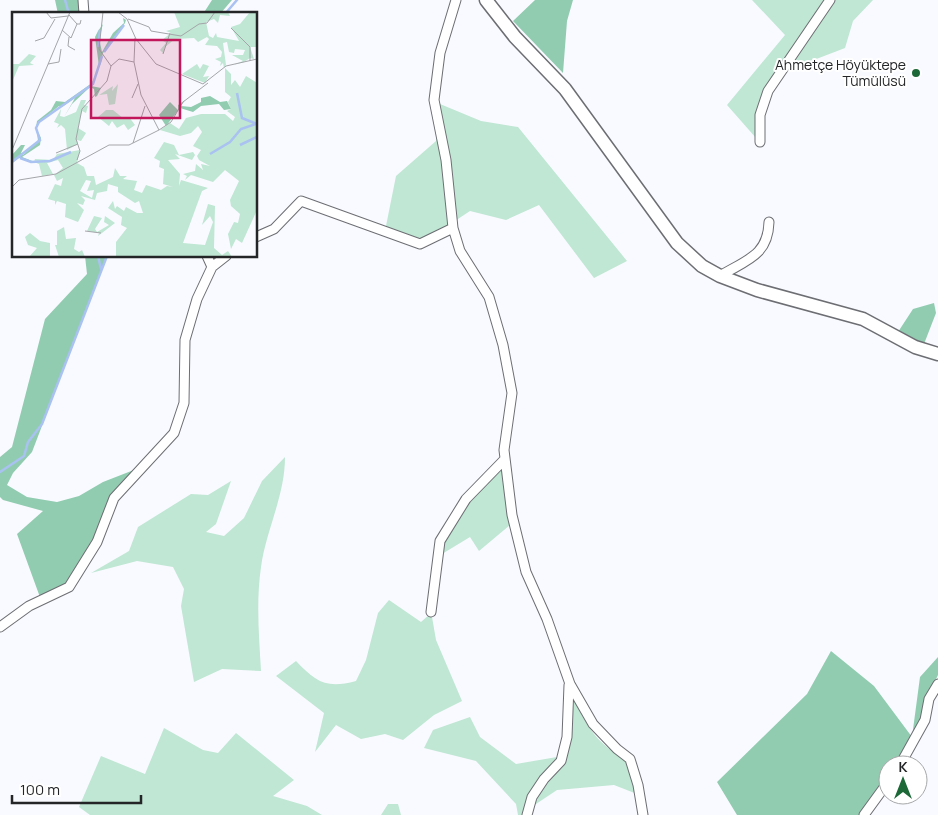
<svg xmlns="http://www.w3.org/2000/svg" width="938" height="815" viewBox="0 0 938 815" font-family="Manrope,sans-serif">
  <rect width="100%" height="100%" fill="#f9faff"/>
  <path fill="#bfe7d3" d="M 752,0 L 826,0 L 766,87 L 756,138 L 727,105 L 785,35 Z
    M 833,0 L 873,0 L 853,21 L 845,48 L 785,71 Z
    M 440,104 L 481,121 L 518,127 L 627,261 L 594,278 L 539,205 L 506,220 L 470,211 L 420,244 L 385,231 L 396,176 L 436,141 Z
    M 285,457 C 285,496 266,530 261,567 C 256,602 259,636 261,671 L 222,669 L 194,682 L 181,606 L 184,589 L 173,567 L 137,561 L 91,573 L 129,551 L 138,527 L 191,494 L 208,495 L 231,481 L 216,524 L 206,532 L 224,536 L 244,518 L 262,481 Z
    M 502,467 L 510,525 L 479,551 L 470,537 L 442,554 C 448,520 479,491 502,467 Z
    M 389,600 L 421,622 L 430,614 L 432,617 L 436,640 L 462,701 L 434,715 L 403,740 L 385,734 L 361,739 L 336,725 L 315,752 L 324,713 L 276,676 L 296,661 C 316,682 326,689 356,681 L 366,660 L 378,613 Z
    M 574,700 C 588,728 598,745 627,760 L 637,794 L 614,785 L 557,790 L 533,806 L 570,737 Z
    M 470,717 L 480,737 L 516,764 L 557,757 L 523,815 L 518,815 L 516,804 L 476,761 L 424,748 L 433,730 Z
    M 164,728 L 203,750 L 218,753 L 236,733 L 294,780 L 273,796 L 307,806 L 322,815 L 90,815 L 79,807 L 101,756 L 145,774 Z
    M 388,804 L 398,804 L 401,815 L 381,815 Z"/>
  <path fill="#91ccb0" d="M 55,0 L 83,0 L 84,14 L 58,14 Z
    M 212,0 L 232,0 L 220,14 L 203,14 Z
    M 535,0 L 573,0 L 567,21 L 563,73 L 513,21 Z
    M 85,256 L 107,256 L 32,452 L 13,473 L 7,485 L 27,497 L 57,502 L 79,496 L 103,482 L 144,466 L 114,498 L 97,542 L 69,587 L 41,600 L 17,534 L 43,511 L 3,500 L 0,497 L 0,457 L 12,447 L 45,319 L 87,274 Z
    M 934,303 L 936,313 L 924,344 L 898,332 L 913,309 Z
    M 831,651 L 874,686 L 912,737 L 920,677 L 938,657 L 938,675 L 926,699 L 923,719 L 894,765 L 888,765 L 888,773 L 859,815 L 737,815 L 717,782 L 807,694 Z"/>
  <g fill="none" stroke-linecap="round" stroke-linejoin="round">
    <path stroke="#a9c2f1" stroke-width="2.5" d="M 65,0 L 69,14
      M 225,14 L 237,0
      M 98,256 L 101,269
      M 0,472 L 24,456 L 28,442 L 42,424 L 107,256"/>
    <g stroke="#6d6e73" stroke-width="11">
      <path id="street" d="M 83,0 L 84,14
        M 760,142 L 760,115 L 768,91 L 830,0
        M 453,228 L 460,251 L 489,297 L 503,345 L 512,393 L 504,450 L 512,515 L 526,572 L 547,619 L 570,684 L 593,724 L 617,749 L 630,759 L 638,785 L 643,815
        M 256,237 L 274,229 L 301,201 L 420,244 L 453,228 L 446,160 L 434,100 L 440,53 L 456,0
        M 207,256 L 212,267
        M 720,276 C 746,260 768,256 769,222
        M 431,612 L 440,541 L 466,499 L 505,459
        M 0,627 L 29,606 L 69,587 L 97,542 L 114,498 L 174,433 L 184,403 L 185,340 L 197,299 L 212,267 L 226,256
        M 900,765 L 925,720 L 929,699 L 938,684
        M 527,815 L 532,797 L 544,779 L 561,761 L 567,737 L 569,685
        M 864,815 L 888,782"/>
    </g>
    <g stroke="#6d6e73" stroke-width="15">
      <path id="secondary" d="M 486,0 L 515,37 L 565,89 L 677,243 L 702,266 L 720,276 L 757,290 L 863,319 L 915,347 L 938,354"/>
    </g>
    <use href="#street" stroke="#fff" stroke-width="9"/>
    <use href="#secondary" stroke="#fff" stroke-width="12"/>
  </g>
  <circle fill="#1c6837" stroke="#fff" stroke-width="2" cx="916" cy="73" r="5"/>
  <g text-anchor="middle" stroke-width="4" stroke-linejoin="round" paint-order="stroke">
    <g font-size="14" fill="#242527" stroke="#fff" text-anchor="end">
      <text x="906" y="70">Ahmetçe Höyüktepe<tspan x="906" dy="16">Tümülüsü</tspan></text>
    </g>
  </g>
  <g transform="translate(12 12)">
    <rect width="245" height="245" fill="#f9faff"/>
    <path d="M 162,0 L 216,0 L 218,4 L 208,3 L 206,11 L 202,7 L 194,10 L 197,24 L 201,26 L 204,21 L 205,25 L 227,29 L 219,15 L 228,12 L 238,0 L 245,0 L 245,35 L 238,35 L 242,47 L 238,46 L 232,50 L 221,53 L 231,49 L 220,43 L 231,43 L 233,38 L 223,37 L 222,41 L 217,40 L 215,30 L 211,31 L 214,53 L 212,56 L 211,51 L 208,54 L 209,50 L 203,47 L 209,45 L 210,40 L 205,34 L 193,33 L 197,27 L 195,25 L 186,30 L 182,26 L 163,27 L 153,35 L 151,41 L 148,38 L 154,31 L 150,28 L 159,21 L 154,19 L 168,15 ZM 17,42 L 24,44 L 18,51 L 22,53 L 7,54 L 0,70 L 0,52 L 7,52 ZM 185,52 L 188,57 L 191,52 L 197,54 L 191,65 L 197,64 L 193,71 L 170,62 ZM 213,56 L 219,62 L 219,73 L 223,68 L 228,75 L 234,64 L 245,71 L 245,198 L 230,231 L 224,227 L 219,237 L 216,222 L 222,210 L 226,211 L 228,202 L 219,194 L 218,188 L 227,169 L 213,158 L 201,170 L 179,163 L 173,168 L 175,164 L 171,162 L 183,159 L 184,152 L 191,158 L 189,152 L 198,154 L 187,148 L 185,144 L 189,138 L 181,134 L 190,120 L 186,114 L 179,121 L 168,124 L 148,118 L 158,111 L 167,117 L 174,106 L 189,102 L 213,102 L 221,109 L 223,105 L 215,99 L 219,97 L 216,90 L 219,85 L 213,80 ZM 106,72 L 103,92 L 97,93 L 95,82 L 87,83 L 101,74 L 100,79 ZM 69,88 L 74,88 L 72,93 L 76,94 L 74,101 L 70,99 L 72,93 L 70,98 L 66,116 L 74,121 L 69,129 L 65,128 L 66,132 L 55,138 L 53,117 L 49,113 L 45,116 L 47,112 L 42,110 L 49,97 L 48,104 L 52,105 L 64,100 ZM 94,98 L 101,98 L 112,107 L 117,105 L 123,113 L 116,118 L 112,112 L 105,116 L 100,109 L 97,114 L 86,105 ZM 152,130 L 162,133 L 167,143 L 181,140 L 183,143 L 180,148 L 163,142 L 168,147 L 156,148 L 168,162 L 167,174 L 169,168 L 196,176 L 190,179 L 171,231 L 193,233 L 201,210 L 198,204 L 190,213 L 196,192 L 203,194 L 202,236 L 210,243 L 216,239 L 220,245 L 104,245 L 104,230 L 115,216 L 109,213 L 110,205 L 96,196 L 101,189 L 103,197 L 105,194 L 112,199 L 114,195 L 125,201 L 131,201 L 127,189 L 123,191 L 106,180 L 106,175 L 96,172 L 95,179 L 85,181 L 83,188 L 69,184 L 73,188 L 71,193 L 65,191 L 72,198 L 66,210 L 53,205 L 54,192 L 45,189 L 43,193 L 43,189 L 36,187 L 43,172 L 49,174 L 51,166 L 45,169 L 42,163 L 51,156 L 46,148 L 35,151 L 41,162 L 30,164 L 27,152 L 22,150 L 23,147 L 41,148 L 45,142 L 68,138 L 65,151 L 72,155 L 75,164 L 82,164 L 84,173 L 101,165 L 103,156 L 108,164 L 115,164 L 111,167 L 125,169 L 122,178 L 130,181 L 134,173 L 149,178 L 155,174 L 161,175 L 151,172 L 152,157 L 147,155 L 148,149 L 142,146 ZM 74,168 L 79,169 L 75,179 L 82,178 L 80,186 L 68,179 ZM 82,204 L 90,206 L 83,217 L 85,220 L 97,213 L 92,210 L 93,204 L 103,211 L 86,224 L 87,221 L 75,219 ZM 52,215 L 54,227 L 64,226 L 62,237 L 67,240 L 70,238 L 73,245 L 47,245 L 43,233 L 45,233 L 45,219 ZM 18,221 L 28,229 L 38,231 L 38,245 L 17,245 L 25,236 L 16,233 L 13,225 Z" fill="#bfe7d3" fill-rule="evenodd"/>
    <path d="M 111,6 L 114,8 L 113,11 L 91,41 L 89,51 L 79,74 L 89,76 L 85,84 L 83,85 L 82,77 L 78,75 L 60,92 L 52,105 L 63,86 L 50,95 L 47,94 L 27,110 L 24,116 L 25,109 L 39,98 L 44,89 L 53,90 L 80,71 L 87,54 L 83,25 L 86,19 L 91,12 L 87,26 L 90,40 L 101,21 L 112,11 ZM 198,84 L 208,90 L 215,89 L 219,97 L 212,98 L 207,92 L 189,94 L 181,100 L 168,96 L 154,114 L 147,103 L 158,90 L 166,98 L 166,93 L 173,88 L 169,94 L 179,95 L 189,90 L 189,86 ZM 25,118 L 29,126 L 28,133 L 10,145 L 23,150 L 7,146 L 0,151 L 0,143 L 9,133 L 13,133 L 9,141 L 11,143 L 26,130 Z" fill="#91ccb0"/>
    <path fill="none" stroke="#a9c2f1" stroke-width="2.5" d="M 86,35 L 88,18M 92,40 L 112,13M 225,81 L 230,106 L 245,112M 228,133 L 245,125M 198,142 L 218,130 L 229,117 L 244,112M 8,146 L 19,150 L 38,149 L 59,140M 0,150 L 28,128 L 24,116 L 27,110 L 81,72 L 90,44"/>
    <path fill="none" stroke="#a4a5a9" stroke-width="1" d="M 34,0 L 39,6 L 56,4M 91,0 L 87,37 L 99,54M 106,0 L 115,7 L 124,27 L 144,52 L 191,72 L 214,54 L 245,47M 57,3 L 65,12 L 68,12 L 69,8M 116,7 L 137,15 L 139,19 L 169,24 L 187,12 L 195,11 L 203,0M 219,16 L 238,35 L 238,49M 50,18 L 59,26 L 65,12M 57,25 L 56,34 L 63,38M 23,29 L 32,26 L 43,7M 151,42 L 158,21M 122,50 L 129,83 L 147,118 L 159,110 L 171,90 L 196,71M 36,52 L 47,50 L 49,37M 120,86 L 126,72M 121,131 L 133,94M 0,138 L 58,0M 44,141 L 66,132M 65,148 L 68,139 L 64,127 L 70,97 L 95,69 L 99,54 L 107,47 L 122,50 L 123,26M 0,175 L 7,168 L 44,162 L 97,133 L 117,133 L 147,118M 73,219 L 89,221"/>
    <path fill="#c2185b" fill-opacity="0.15" stroke="#c2185b" stroke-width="2.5" d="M 79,28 L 168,28 L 168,106 L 79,106 Z"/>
    <rect width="245" height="245" fill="none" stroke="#242527" stroke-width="2.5"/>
  </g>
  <g transform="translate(903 780)"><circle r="24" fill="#ffffff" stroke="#a7a8a9"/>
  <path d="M0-4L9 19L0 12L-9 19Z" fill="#1c6837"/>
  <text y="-8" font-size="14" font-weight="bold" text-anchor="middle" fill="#242527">K</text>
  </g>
  <path d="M12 795v8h129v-8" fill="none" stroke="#242527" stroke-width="2.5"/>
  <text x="20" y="795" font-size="15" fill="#242527" stroke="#ffffff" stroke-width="4" paint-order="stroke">100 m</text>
</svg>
